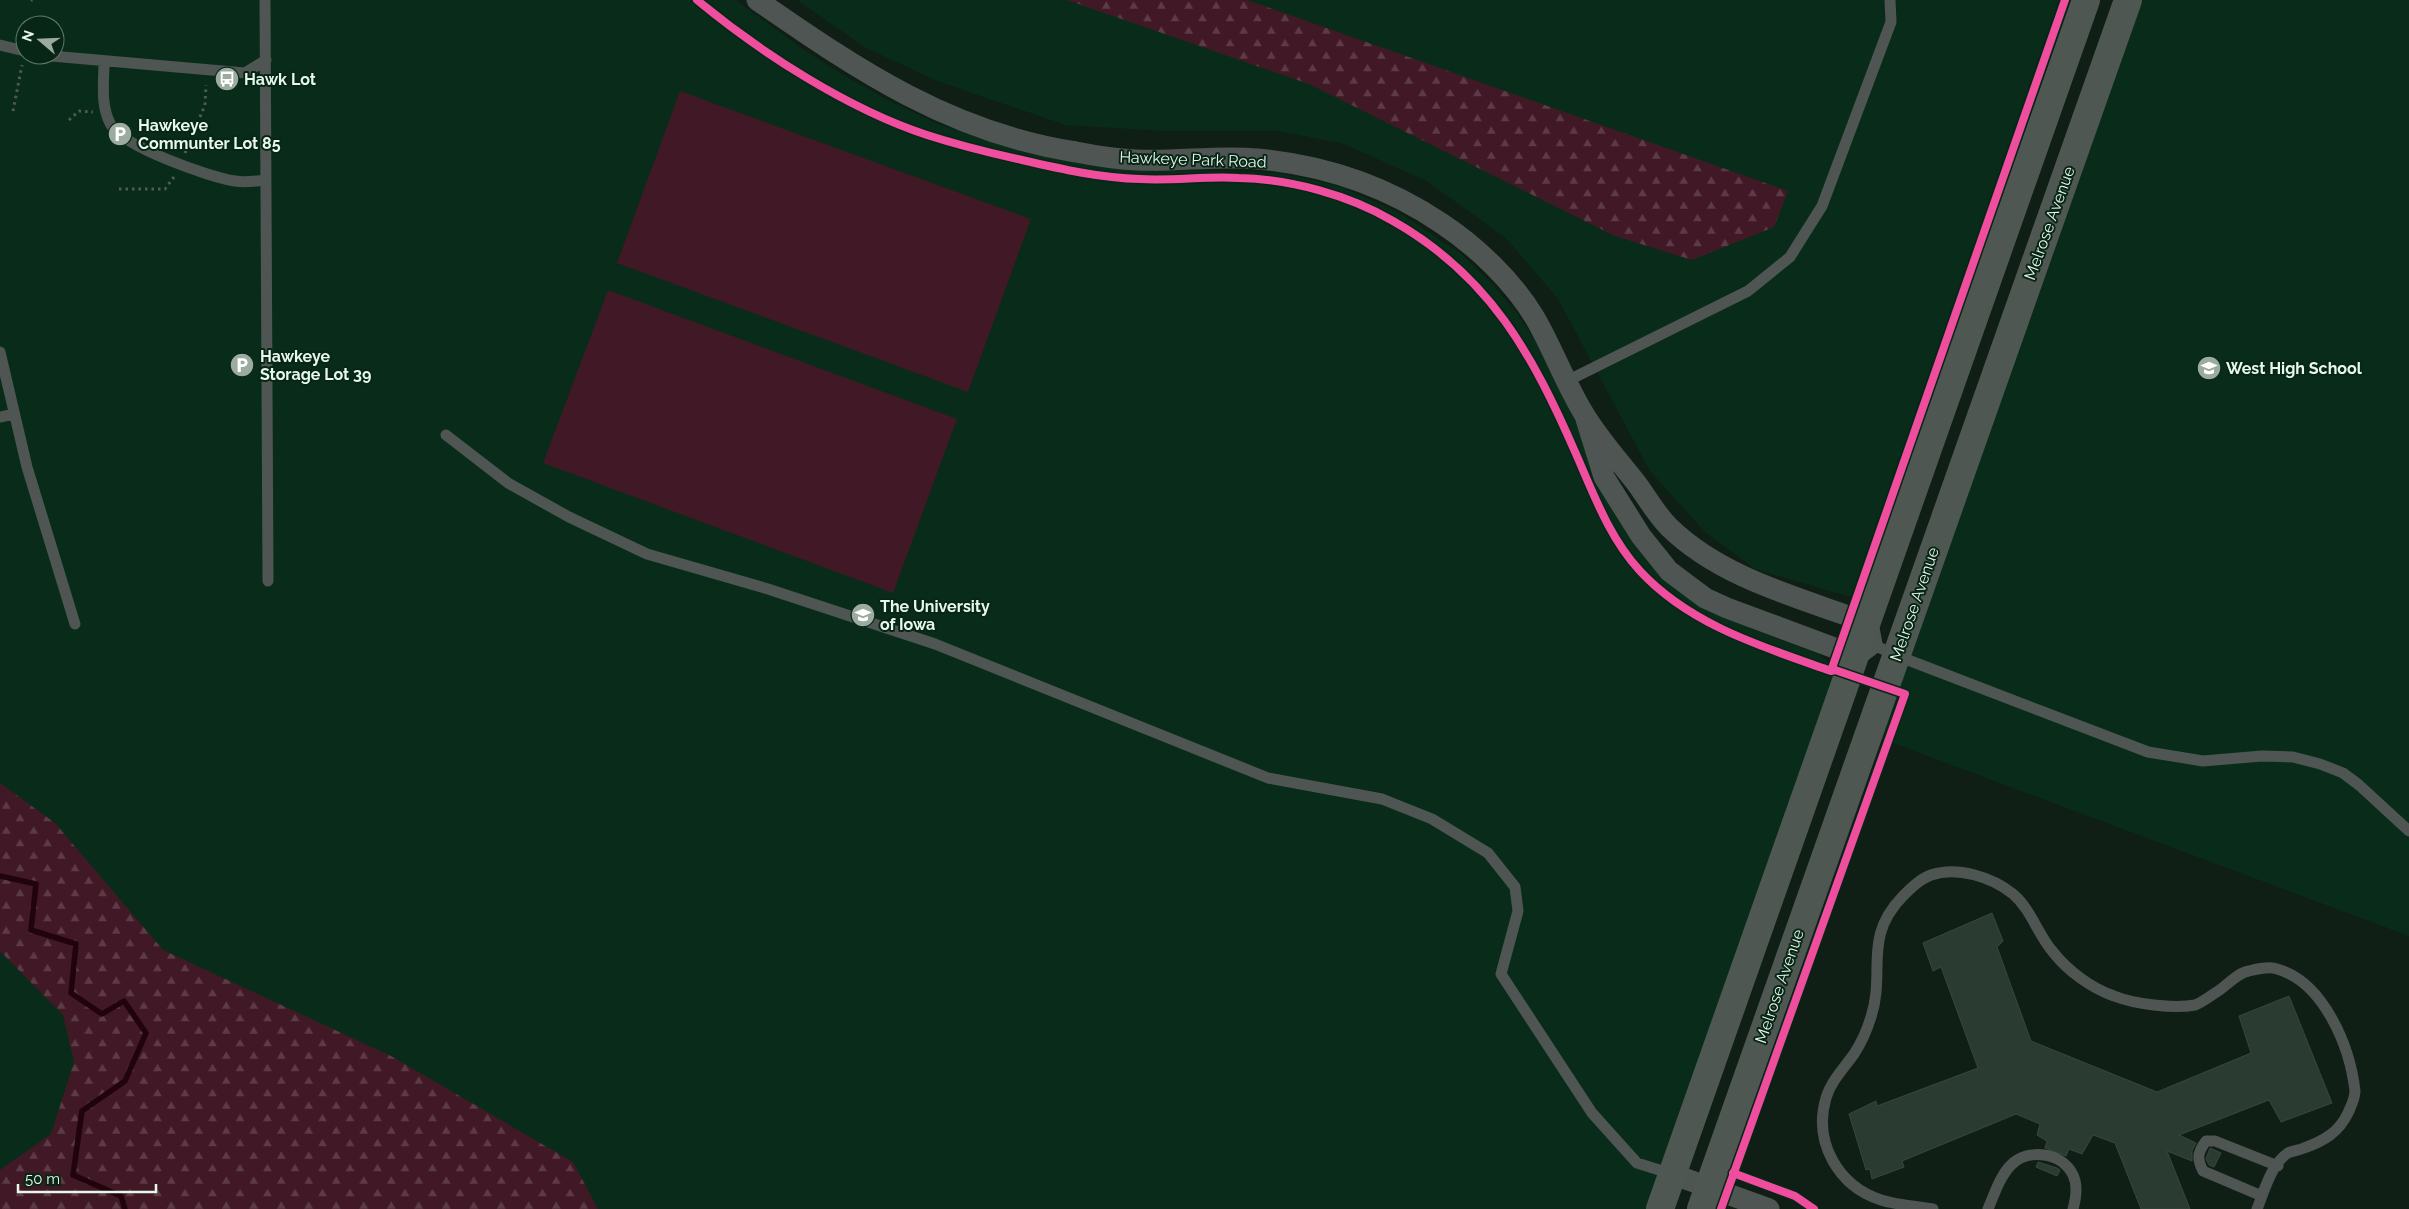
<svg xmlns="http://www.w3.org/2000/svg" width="2409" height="1209" viewBox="0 0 2409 1209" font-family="Raleway,sans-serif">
  <defs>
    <pattern id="forest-firs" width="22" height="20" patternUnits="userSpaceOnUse" patternTransform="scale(1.25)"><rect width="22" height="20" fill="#411826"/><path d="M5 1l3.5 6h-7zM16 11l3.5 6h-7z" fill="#5c3a46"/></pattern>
  </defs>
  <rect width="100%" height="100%" fill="#0f1f16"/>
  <path fill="#082c19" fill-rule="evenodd" d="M 0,0 L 736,0 L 800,47 L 843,75 L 888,100 L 936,123 L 1004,146 L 1138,169 L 1277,173 L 1309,179 L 1342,187 L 1401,214 L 1460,253 L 1492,284 L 1516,312 L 1541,349 L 1579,428 L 1698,601 L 1752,629 L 1819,654 L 1831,665 L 1836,678 L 1651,1209 L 0,1209 ZM 25,25 L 55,25 L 55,55 L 25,55 Z
    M 797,0 L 2059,0 L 1851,597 L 1755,569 L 1704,531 L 1650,471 L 1558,299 L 1505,237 L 1425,180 L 1341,143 L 1278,131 L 1163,131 L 1066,125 L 937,81 L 866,48 Z
    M 2140,0 L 2409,0 L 2409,936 L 1877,737 Z"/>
  <path fill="#411826" d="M 680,91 L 1031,219 L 968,392 L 617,263 Z
    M 608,290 L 957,419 L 893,593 L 543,463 Z"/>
  <path fill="url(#forest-firs)" d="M 1067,0 L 1247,0 L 1788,191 L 1774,227 L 1692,260 L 1615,236 L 1309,84 Z
    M 0,783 L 55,823 L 163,950 L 391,1056 L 573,1162 L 598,1209 L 0,1209 L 0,1170 L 51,1134 L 74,1062 L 63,1015 L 0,951 Z"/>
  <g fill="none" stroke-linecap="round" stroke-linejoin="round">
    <path stroke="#20030d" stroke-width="5.5" d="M 0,876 L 36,884 L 31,930 L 76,944 L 71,993 L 102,1014 L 124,1001 L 146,1033 L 125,1081 L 82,1111 L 73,1175 L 121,1196 L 125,1209"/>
  </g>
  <path fill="#2a3b32" stroke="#39473e" d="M 1992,913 L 2003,941 L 1997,947 L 2031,1041 L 2157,1092 L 2251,1053 L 2239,1016 L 2289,996 L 2332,1103 L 2281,1122 L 2269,1100 L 2179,1135 L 2196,1143 L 2192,1151 L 2192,1161 L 2167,1151 L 2190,1209 L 2141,1209 L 2115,1143 L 2093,1135 L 2082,1154 L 2069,1149 L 2066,1156 L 2045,1148 L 2047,1141 L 2037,1135 L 2040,1124 L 2016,1114 L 1902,1161 L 1904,1167 L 1872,1179 L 1870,1169 L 1866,1170 L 1849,1114 L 1876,1101 L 1877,1106 L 1978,1068 L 1941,967 L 1933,971 L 1923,943 Z
    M 2210,1148 L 2221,1153 L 2214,1167 L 2209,1165 L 2206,1159 Z
    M 2038,1162 L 2057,1168 L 2060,1170 L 2057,1176 L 2036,1167 Z"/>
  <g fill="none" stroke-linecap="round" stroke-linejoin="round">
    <path stroke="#525a55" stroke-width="3" stroke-dasharray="2.5 4" stroke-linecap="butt" d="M 31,1 L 32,0
      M 13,111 L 22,65
      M 69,120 L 79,111 L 93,112
      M 185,153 L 205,105 L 206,85
      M 119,189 L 165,189 L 174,177"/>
    <path stroke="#4f5552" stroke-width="11" d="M 265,0 L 268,581
      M 0,45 L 25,51
      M 40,55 L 245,73 L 266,60
      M 104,61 C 104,82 100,106 111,125 C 124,147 209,177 235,181 C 245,183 256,181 266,180
      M 0,352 L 27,467 L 75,624
      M 1567,381 L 1748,291 L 1790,257 L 1822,206 L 1891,22 L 1890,0
      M 0,417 L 14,414
      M 446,435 L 508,483 L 569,517 L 647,554 L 768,589 L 935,644 L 1268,778 L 1382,799 L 1432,819 L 1488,853 L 1515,887 L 1518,911 L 1501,974 L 1592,1113 L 1637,1163 L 1672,1174
      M 1872,644 L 1895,655 L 2148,752 L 2203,761 L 2262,756 L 2293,757 L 2320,764 L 2343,773 L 2359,785 L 2409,831
      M 2262,1196 L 2203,1171 C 2197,1159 2197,1153 2206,1141 L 2215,1141 L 2278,1166
      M 1933,1209 C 1916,1206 1897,1205 1881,1200 C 1838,1186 1813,1142 1826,1098 C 1831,1081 1844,1068 1854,1054 C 1862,1042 1867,1030 1871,1017 C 1886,971 1862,938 1903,896 C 1911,888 1920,879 1931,875 C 1957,866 1992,877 2013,894 C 2031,909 2038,935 2053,952 C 2068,971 2091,988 2114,996 C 2134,1004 2173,1009 2195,1005 C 2201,1003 2209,997 2215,993 C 2226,987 2236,973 2249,971 C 2257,969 2270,966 2277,969 C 2324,982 2350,1047 2355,1091 C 2355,1099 2351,1106 2348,1113 C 2339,1132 2324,1141 2304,1148 C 2299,1150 2292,1151 2288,1153 C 2271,1164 2264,1192 2257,1209
      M 1988,1209 C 1994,1195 2000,1176 2011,1165 C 2028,1148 2062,1152 2073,1175 C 2078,1185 2076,1198 2073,1209"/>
    <path stroke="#4f5552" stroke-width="21" d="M 757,0 C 858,70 951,133 1076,152 C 1096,156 1117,159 1136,160 C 1177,162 1218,155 1258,159 C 1323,165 1386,186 1441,223 C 1476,246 1513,281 1535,318 C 1553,349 1565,383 1584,414 C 1599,439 1619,461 1637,484 C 1648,499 1656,514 1669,527 C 1722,579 1801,598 1868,623 L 1872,644 L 1856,656 L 1727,608 L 1705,598 L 1669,571 L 1641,536 L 1604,477 L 1585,416
      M 1672,1174 L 1769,1209"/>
    <path stroke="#4f5752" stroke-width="28" d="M 1660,1209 L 2086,0
      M 1701,1209 L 2128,0"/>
    <g stroke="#082615" stroke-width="11">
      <path id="cycleway" d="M 697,0 C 761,53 848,109 927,135 C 958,145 990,153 1022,160 C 1061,169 1100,178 1140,179 C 1173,181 1206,176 1239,178 C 1290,179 1349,195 1393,221 C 1490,276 1533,355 1576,454 C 1594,495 1609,537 1640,571 C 1690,625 1763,647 1831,671 L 1835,670 L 1905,694 L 1721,1209
        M 1831,671 L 2065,0
        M 1733,1173 L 1795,1196 L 1814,1209"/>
    </g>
    <use href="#cycleway" stroke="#ef4d9e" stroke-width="8"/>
  </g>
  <defs>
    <g id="bus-disc" transform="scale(1.25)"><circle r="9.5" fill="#9baba0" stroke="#082615"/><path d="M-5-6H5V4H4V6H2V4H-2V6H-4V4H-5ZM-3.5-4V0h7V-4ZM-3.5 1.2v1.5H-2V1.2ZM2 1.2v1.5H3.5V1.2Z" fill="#fff"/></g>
    <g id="parking-disc" transform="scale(1.25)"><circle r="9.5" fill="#9baba0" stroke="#082615"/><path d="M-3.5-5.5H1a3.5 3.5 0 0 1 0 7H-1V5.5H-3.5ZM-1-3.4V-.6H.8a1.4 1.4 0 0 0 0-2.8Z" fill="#fff"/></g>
    <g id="school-disc" transform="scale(1.25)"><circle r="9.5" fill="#9baba0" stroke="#082615"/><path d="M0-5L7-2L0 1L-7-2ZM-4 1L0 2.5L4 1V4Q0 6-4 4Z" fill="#fff"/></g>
    <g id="university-disc" transform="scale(1.25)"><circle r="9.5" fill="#9baba0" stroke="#082615"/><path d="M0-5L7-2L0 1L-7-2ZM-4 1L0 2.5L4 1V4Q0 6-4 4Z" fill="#fff"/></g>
  </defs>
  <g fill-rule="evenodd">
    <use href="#bus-disc" x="227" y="79"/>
    <use href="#parking-disc" x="120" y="134"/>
    <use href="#parking-disc" x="242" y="365"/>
    <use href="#school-disc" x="2209" y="368"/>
    <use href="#university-disc" x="863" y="615"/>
  </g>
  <g text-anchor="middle" stroke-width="4" stroke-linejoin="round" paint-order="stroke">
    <g font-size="16" font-weight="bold" fill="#e6f7eb" stroke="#082615" text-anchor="start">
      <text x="244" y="85">Hawk Lot</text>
      <text x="138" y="131">Hawkeye<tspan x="138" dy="18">Communter Lot 85</tspan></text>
      <text x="260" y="362">Hawkeye<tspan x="260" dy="18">Storage Lot 39</tspan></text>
      <text x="2226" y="374">West High School</text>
      <text x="880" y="612">The University<tspan x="880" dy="18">of Iowa</tspan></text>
    </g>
    <g font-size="16" fill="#e6f7eb" stroke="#082615">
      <text transform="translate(1193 159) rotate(2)" y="6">Hawkeye Park Road</text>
      <text transform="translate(2049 223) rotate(-70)" y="6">Melrose Avenue</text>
      <text transform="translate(1914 604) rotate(-71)" y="6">Melrose Avenue</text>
      <text transform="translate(1779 986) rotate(-71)" y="6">Melrose Avenue</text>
    </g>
  </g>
  <g transform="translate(40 40) rotate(289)"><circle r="24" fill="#082615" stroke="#617a6b"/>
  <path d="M0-4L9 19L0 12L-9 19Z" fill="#9baba0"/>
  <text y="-8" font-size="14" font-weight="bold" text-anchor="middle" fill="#e6f7eb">N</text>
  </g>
  <path d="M18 1184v8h138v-8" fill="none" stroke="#e6f7eb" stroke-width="2.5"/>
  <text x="25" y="1184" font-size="15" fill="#e6f7eb" stroke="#082615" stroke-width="4" paint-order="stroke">50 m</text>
</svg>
